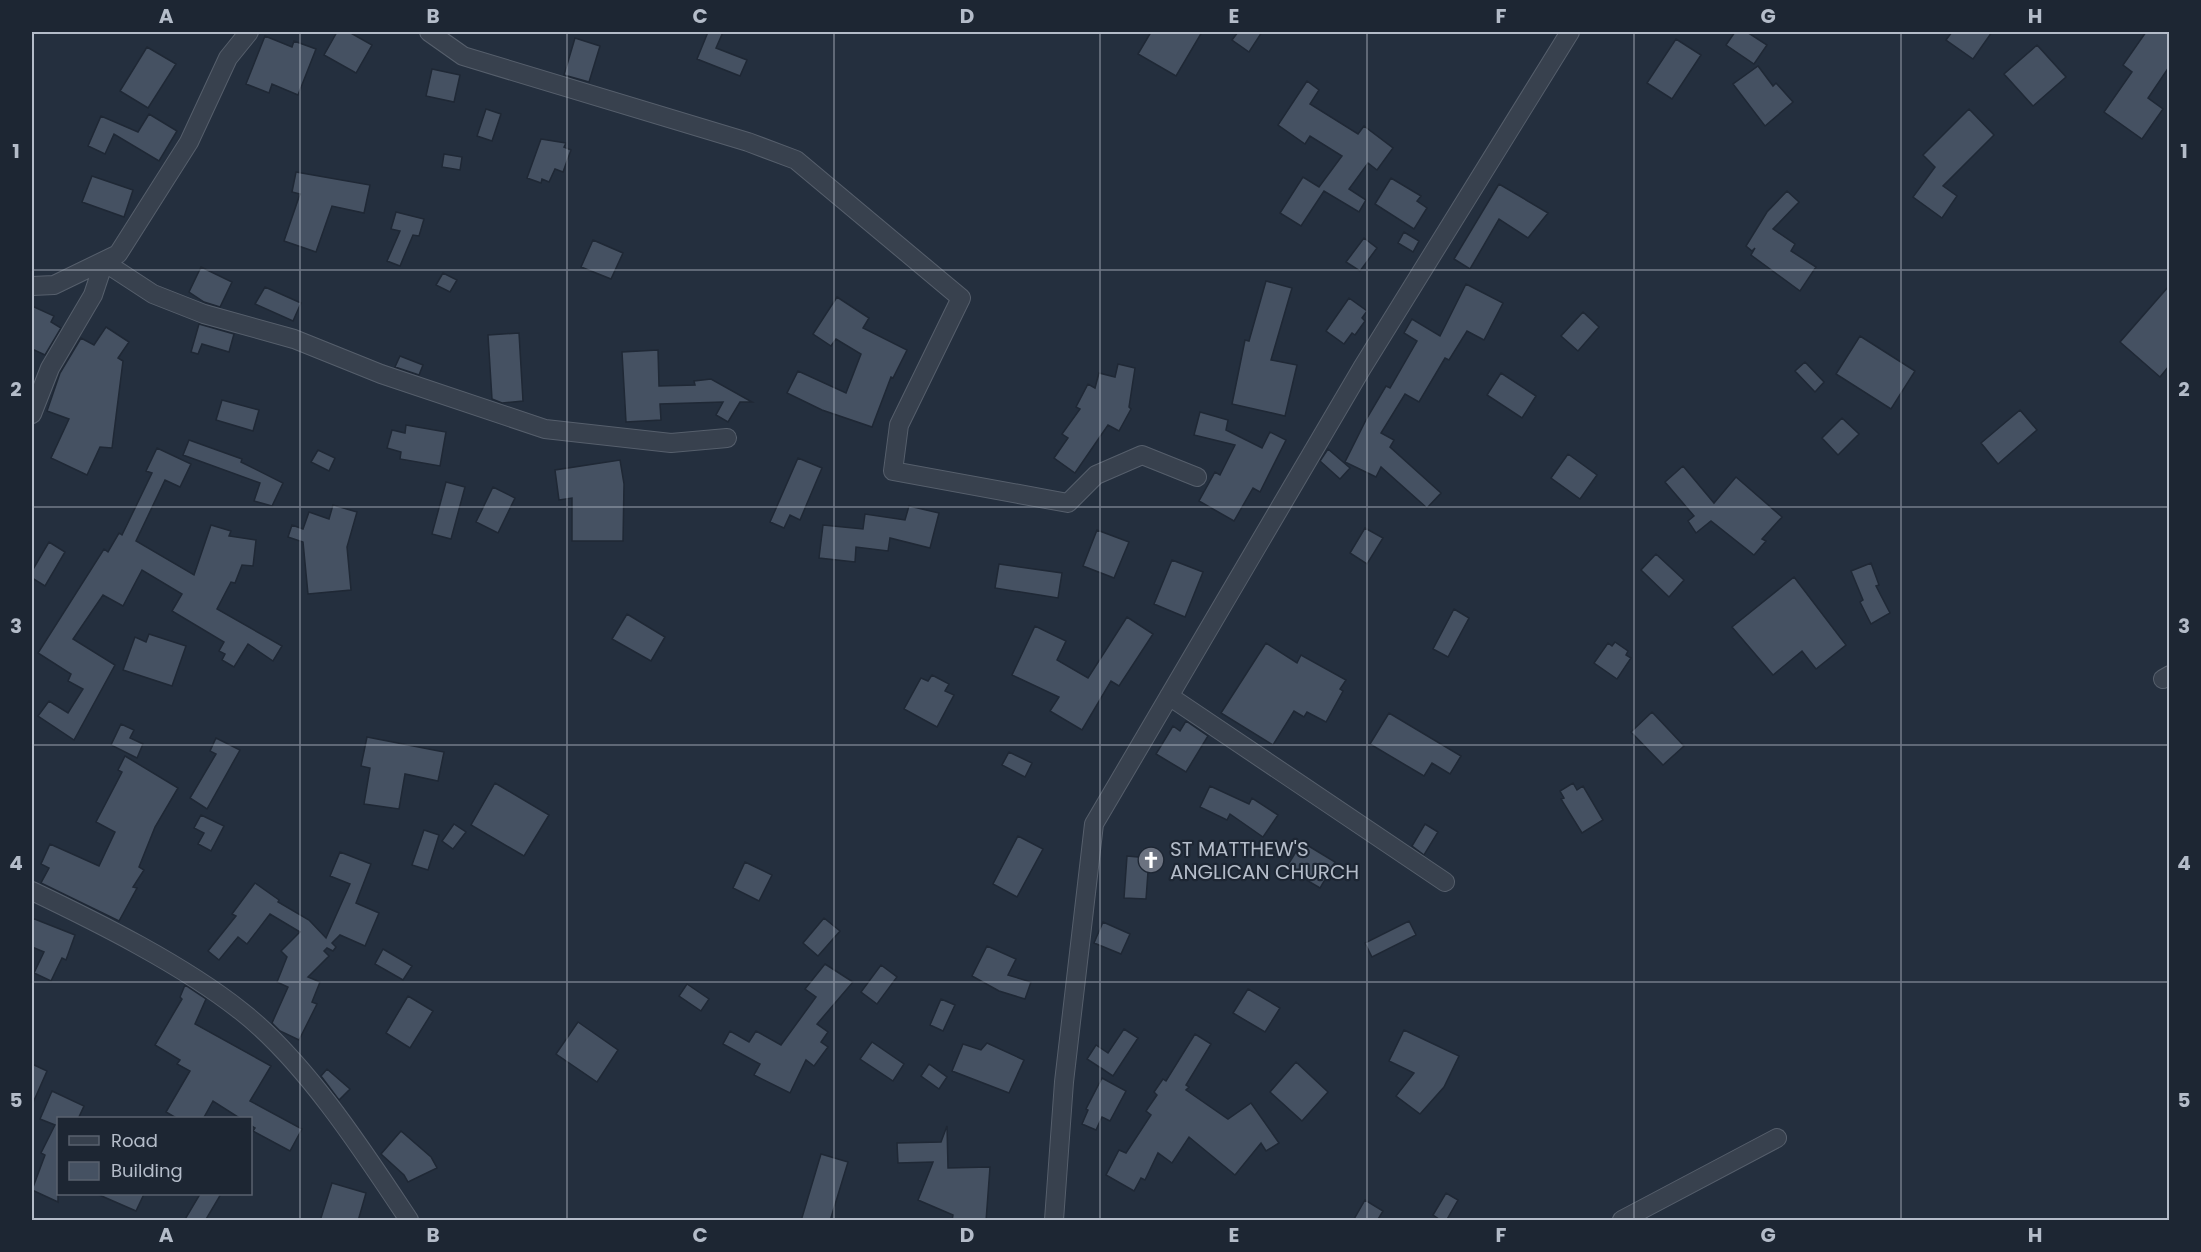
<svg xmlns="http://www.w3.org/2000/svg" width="2201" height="1252" viewBox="0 0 2201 1252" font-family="Poppins,sans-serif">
  <rect width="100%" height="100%" fill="#242f3e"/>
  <path fill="#455162" stroke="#1f2835" stroke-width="1.5" d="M 337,32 L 349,32 L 372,45 L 356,73 L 324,55 Z
    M 708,32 L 723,32 L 716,48 L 747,60 L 740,76 L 697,59 Z
    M 1151,32 L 1202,32 L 1176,76 L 1138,54 Z
    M 1238,32 L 1262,32 L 1249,52 L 1232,40 Z
    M 1735,32 L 1747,32 L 1767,45 L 1754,64 L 1726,45 Z
    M 1952,32 L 1992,32 L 1973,59 L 1946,40 Z
    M 2146,32 L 2169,32 L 2169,67 L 2148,98 L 2163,109 L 2142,139 L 2104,112 L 2132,72 L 2123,65 Z
    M 265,36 L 292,47 L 294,41 L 316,49 L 298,95 L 272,84 L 269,93 L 246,84 Z
    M 575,38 L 600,46 L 589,82 L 564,75 Z
    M 1676,39 L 1701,55 L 1672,99 L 1647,83 Z
    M 2037,45 L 2066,77 L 2033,106 L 2004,74 Z
    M 147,47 L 176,64 L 148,108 L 120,91 Z
    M 1758,66 L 1773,86 L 1776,83 L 1793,102 L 1765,126 L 1733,84 Z
    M 432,69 L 460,75 L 454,102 L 426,96 Z
    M 1307,81 L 1319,90 L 1310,104 L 1358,134 L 1364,126 L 1393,148 L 1377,170 L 1368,163 L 1349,189 L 1366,200 L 1359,212 L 1324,191 L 1301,226 L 1280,213 L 1303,177 L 1319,187 L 1342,156 L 1310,136 L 1305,144 L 1278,125 Z
    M 486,109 L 501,114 L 492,141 L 477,136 Z
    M 1969,109 L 1994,135 L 1943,186 L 1957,196 L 1942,218 L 1913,197 L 1935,167 L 1923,155 Z
    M 149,114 L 177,131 L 159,161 L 114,134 L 105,154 L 88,146 L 101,116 L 138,132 Z
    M 541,139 L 566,143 L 564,147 L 571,150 L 563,172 L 555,169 L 549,182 L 542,179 L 541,183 L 527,178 Z
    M 444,154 L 462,157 L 460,170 L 442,167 Z
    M 296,172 L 370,185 L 364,213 L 332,206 L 316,252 L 284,241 L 300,194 L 292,192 Z
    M 92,176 L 133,190 L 124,217 L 82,202 Z
    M 1391,178 L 1421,196 L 1417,201 L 1427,208 L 1414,229 L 1375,204 Z
    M 1499,184 L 1548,213 L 1528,238 L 1499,219 L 1470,269 L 1454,259 Z
    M 1787,191 L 1799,202 L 1773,229 L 1795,244 L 1791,251 L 1816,267 L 1800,291 L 1751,255 L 1755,248 L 1752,251 L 1746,246 L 1767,212 Z
    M 396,212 L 424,219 L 419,236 L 413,235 L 400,266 L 387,261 L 400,231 L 391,229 Z
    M 1404,232 L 1419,241 L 1413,252 L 1398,243 Z
    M 1364,238 L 1377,248 L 1360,271 L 1346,262 Z
    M 593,240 L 623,253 L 611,279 L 581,267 Z
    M 201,267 L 232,282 L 220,307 L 204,302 L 189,292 Z
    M 443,273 L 457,280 L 450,292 L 436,285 Z
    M 1266,281 L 1292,288 L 1271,360 L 1297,365 L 1285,416 L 1232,404 L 1245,340 L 1249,341 Z
    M 1466,284 L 1503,303 L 1484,340 L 1467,331 L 1449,360 L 1445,358 L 1419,402 L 1405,394 L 1381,433 L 1394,440 L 1390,447 L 1441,493 L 1427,508 L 1381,467 L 1376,477 L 1345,462 L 1367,418 L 1386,386 L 1390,388 L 1417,341 L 1404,333 L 1412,319 L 1440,336 Z
    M 2169,286 L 2169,366 L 2160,377 L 2120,342 Z
    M 265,287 L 301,303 L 293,321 L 255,304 Z
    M 837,297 L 869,318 L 863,328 L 907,350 L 893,378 L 891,377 L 872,427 L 822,410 L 787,393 L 798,371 L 846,393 L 861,354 L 836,339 L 831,346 L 813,334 Z
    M 1349,298 L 1367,311 L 1362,318 L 1365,321 L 1355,335 L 1352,333 L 1344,344 L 1326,331 Z
    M 32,306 L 54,316 L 51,322 L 61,328 L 45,355 L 32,349 Z
    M 1583,312 L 1599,327 L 1578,351 L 1561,336 Z
    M 199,324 L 234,334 L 229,352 L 202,344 L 198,354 L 191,352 Z
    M 106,327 L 129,342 L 118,358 L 123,361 L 112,448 L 100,447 L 87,475 L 51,458 L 69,419 L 47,411 L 60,373 L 81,338 L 94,345 Z
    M 519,333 L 523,401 L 502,403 L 492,399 L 488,335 Z
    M 1860,336 L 1915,371 L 1891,409 L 1836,374 Z
    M 658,350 L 659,386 L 695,385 L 694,381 L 711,379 L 752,402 L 740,402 L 728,422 L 716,415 L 723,402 L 660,404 L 661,420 L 626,422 L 622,352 Z
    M 400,356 L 423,365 L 419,375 L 395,367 Z
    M 1805,362 L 1824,382 L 1815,392 L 1795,371 Z
    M 1118,364 L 1135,368 L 1129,407 L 1131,409 L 1119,431 L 1108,425 L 1075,473 L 1054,458 L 1068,438 L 1062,434 L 1080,409 L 1076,407 L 1088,384 L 1095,388 L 1099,373 L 1115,377 Z
    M 1501,373 L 1536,396 L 1522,418 L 1487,395 Z
    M 222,400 L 259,410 L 253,431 L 216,420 Z
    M 2020,410 L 2037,430 L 1998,464 L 1981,443 Z
    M 1200,412 L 1228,420 L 1226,430 L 1262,448 L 1270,432 L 1286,440 L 1260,492 L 1253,488 L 1234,521 L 1199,501 L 1215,472 L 1220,475 L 1235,445 L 1194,435 Z
    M 1842,418 L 1859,434 L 1838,455 L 1822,438 Z
    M 406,425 L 446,432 L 440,466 L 400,459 L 401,452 L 387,448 L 392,430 L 405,433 Z
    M 189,440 L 242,459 L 241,462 L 283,483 L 272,506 L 254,501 L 260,483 L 183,455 Z
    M 157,448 L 191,464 L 180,487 L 165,480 L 136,541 L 194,575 L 211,525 L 231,531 L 229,536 L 256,540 L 253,566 L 242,565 L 235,583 L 231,582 L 217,609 L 282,646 L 273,661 L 248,644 L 234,667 L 222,660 L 225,654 L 219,651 L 224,642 L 172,611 L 182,594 L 142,570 L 123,606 L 103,595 L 73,639 L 115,665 L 74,740 L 38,716 L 49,701 L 68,713 L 83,689 L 68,681 L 71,674 L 38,653 L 104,549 L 108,552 L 119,533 L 122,535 L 152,473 L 146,471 Z
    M 1328,449 L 1350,468 L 1340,479 L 1320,461 Z
    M 318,450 L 335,458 L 329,471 L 311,462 Z
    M 1568,454 L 1597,475 L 1580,499 L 1551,478 Z
    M 798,458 L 822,468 L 800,520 L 790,515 L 784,528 L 770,522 Z
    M 620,460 L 624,484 L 623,541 L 572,541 L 572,498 L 559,500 L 555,470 Z
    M 1683,466 L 1714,503 L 1736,477 L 1782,517 L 1762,539 L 1766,541 L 1754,555 L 1711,521 L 1696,533 L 1688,521 L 1694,516 L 1665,482 Z
    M 446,482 L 465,487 L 451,539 L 432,534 Z
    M 493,487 L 515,498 L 498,533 L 476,522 Z
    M 333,505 L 357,512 L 347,547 L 351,590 L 308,594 L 303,542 L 288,537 L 292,525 L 303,529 L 309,512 L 329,519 Z
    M 909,506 L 939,513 L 930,548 L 890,538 L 888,551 L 856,547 L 855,562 L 819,558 L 823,525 L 863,529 L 865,514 L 905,520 Z
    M 1365,528 L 1383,538 L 1367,564 L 1350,553 Z
    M 1097,530 L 1129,542 L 1114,578 L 1083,566 Z
    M 49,542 L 65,552 L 45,586 L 32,578 L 32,571 Z
    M 1656,554 L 1684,580 L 1669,597 L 1641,570 Z
    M 1172,560 L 1203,572 L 1185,617 L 1154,604 Z
    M 1871,563 L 1879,585 L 1876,586 L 1890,613 L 1871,624 L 1860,602 L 1863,600 L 1851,571 Z
    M 999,564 L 1062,573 L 1058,598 L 995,588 Z
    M 1794,577 L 1846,645 L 1816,669 L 1802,651 L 1773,675 L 1732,627 Z
    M 1454,609 L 1469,618 L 1448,657 L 1433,649 Z
    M 627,614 L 665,637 L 651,661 L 612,639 Z
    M 1127,617 L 1153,634 L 1119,686 L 1111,681 L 1082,730 L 1050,711 L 1059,697 L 1012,675 L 1035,626 L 1066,641 L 1057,660 L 1088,678 Z
    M 149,634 L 186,646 L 172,686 L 123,670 L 135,637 L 146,642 Z
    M 1615,642 L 1628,651 L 1626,655 L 1631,658 L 1617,679 L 1594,663 L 1608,643 L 1612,646 Z
    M 1266,643 L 1297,663 L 1301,655 L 1346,680 L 1340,689 L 1343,691 L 1326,722 L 1307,712 L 1304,717 L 1294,711 L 1273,745 L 1221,713 Z
    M 932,675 L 949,684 L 945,691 L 954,695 L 937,727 L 904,709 L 921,678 L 928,681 Z
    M 1652,712 L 1684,746 L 1663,765 L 1631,732 Z
    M 1389,713 L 1461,756 L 1450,774 L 1432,763 L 1424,776 L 1370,744 Z
    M 1186,721 L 1208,736 L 1186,772 L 1156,754 L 1173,726 L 1180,731 Z
    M 121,724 L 134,730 L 130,738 L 143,744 L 137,758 L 111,745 Z
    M 367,737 L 444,752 L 438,781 L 405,774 L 399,809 L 364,804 L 370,768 L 361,766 Z
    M 216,738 L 240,750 L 207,809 L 190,798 L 216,754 L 210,751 Z
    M 1009,752 L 1032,763 L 1025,777 L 1002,765 Z
    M 125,756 L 178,788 L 155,827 L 139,867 L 144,870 L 133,887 L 137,888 L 119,921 L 41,883 L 49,868 L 41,864 L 50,844 L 99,866 L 115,832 L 96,822 L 122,772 L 118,770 Z
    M 495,783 L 549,815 L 524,856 L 471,825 Z
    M 1573,783 L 1577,790 L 1583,786 L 1603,820 L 1582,833 L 1561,799 L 1564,798 L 1560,791 Z
    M 1210,786 L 1249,804 L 1252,798 L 1278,815 L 1263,837 L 1230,814 L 1227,820 L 1200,807 Z
    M 201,815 L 224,826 L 211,851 L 198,844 L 204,833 L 194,828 Z
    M 454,824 L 466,832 L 453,849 L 442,841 Z
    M 1425,824 L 1438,832 L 1424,855 L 1412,846 Z
    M 424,830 L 439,835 L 428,870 L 412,865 Z
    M 1018,836 L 1043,849 L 1017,897 L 993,884 Z
    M 1302,842 L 1335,862 L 1320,888 L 1286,868 Z
    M 340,852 L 371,864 L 356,903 L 379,913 L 365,946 L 340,935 L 332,943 L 336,947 L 333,951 L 327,948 L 324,951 L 329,956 L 308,977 L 320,982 L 312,1002 L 317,1004 L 299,1040 L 280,1031 L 272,1023 L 288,987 L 277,982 L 287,957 L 281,951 L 300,932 L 270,914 L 247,944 L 238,937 L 219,960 L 208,951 L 236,916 L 232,914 L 255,883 L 279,900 L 278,902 L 309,920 L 326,938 L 350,884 L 330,876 Z
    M 1127,856 L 1149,858 L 1146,899 L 1124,898 Z
    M 745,862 L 772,875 L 759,901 L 733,888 Z
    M 32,918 L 75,935 L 66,960 L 62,958 L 51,981 L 34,973 L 44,952 L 32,947 Z
    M 824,918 L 840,931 L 818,956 L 803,943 Z
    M 1409,921 L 1416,935 L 1372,957 L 1365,943 Z
    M 1103,922 L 1130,934 L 1121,954 L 1094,943 Z
    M 987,946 L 1016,959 L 1008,975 L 1031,982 L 1025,999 L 999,991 L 972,976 Z
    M 383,949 L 412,966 L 403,980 L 375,964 Z
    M 825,964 L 853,982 L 817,1024 L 828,1032 L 821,1042 L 828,1047 L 814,1066 L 806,1060 L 790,1093 L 754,1075 L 760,1064 L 723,1044 L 730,1031 L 749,1042 L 756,1031 L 781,1045 L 816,997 L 805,989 Z
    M 881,965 L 897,977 L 877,1004 L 861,992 Z
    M 687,984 L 709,999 L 701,1011 L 679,996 Z
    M 185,985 L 206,999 L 195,1024 L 271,1066 L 250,1101 L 302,1129 L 290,1151 L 253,1131 L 255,1128 L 250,1125 L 250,1119 L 241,1119 L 213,1101 L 203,1119 L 178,1119 L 166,1112 L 190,1071 L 177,1064 L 180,1060 L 155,1045 L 182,999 L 180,997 Z
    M 1248,989 L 1280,1008 L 1265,1032 L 1233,1013 Z
    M 408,996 L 433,1011 L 410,1048 L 386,1033 Z
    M 941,999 L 955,1005 L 943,1031 L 930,1025 Z
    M 578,1022 L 618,1050 L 597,1082 L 556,1054 Z
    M 1124,1029 L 1138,1038 L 1113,1076 L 1087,1059 L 1096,1045 L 1108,1053 Z
    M 1404,1030 L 1459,1056 L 1444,1087 L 1420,1114 L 1396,1096 L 1414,1073 L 1389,1061 Z
    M 1195,1034 L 1211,1044 L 1186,1085 L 1189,1087 L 1186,1090 L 1228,1119 L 1251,1103 L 1279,1143 L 1266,1151 L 1261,1143 L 1235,1175 L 1189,1137 L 1172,1163 L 1158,1153 L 1145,1180 L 1141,1178 L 1134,1191 L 1106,1175 L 1119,1150 L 1126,1153 L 1151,1115 L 1146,1111 L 1157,1095 L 1154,1092 L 1163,1079 L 1166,1081 Z
    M 872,1042 L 904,1064 L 893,1081 L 860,1059 Z
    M 987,1043 L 1024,1060 L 1009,1093 L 952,1071 L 963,1044 L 981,1050 Z
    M 1296,1062 L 1328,1092 L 1302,1121 L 1270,1092 Z
    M 32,1064 L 47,1071 L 32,1105 Z
    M 929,1064 L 947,1077 L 939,1089 L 921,1076 Z
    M 327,1069 L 350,1089 L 339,1100 L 321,1076 Z
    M 1102,1078 L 1126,1091 L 1110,1121 L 1102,1117 L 1096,1130 L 1082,1124 L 1088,1110 L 1086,1109 Z
    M 52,1091 L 84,1106 L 78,1119 L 58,1119 L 58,1202 L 32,1190 L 45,1155 L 41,1153 L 55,1125 L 40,1119 Z
    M 947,1126 L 948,1168 L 990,1167 L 986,1221 L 952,1221 L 953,1215 L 918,1200 L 933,1162 L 898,1163 L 897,1143 L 941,1142 Z
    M 401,1131 L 431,1157 L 437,1168 L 408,1182 L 404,1175 L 381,1154 Z
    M 821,1154 L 848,1162 L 830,1221 L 801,1221 Z
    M 332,1183 L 366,1193 L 358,1221 L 320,1221 Z
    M 1446,1193 L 1458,1200 L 1446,1221 L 1442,1221 L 1433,1215 Z
    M 97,1194 L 144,1194 L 136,1211 Z
    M 200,1194 L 221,1194 L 205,1221 L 184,1221 Z
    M 1365,1200 L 1383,1211 L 1377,1221 L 1353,1221 Z"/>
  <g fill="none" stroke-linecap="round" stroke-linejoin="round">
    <g stroke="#565f6c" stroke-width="20">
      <path id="minor" d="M 429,32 L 463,56 L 748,142 L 796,160 L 961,298 L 899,425 L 893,471 L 1068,503 L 1096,475 L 1142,455 L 1197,477
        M 32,286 L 54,285 L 118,254 L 189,142 L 228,58 L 249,32
        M 32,414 L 50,368 L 93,295 L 104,262 L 153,294 L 204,314 L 294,339 L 381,374 L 545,429 L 671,443 L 727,438
        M 2163,679 L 2170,675
        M 1169,696 L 1445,882
        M 32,891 C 99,923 183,965 241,1011 C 305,1061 364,1152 409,1220
        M 1054,1220 L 1064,1082 L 1094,824 L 1362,368 L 1570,32
        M 1622,1220 L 1777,1138"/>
    </g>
    <use href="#minor" stroke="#38414e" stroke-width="18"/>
  </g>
  <path fill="none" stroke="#b4bcc9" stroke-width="1.5" stroke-opacity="0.55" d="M 300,32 L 300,1220M 567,32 L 567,1220M 834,32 L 834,1220M 1100,32 L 1100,1220M 1367,32 L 1367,1220M 1634,32 L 1634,1220M 1901,32 L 1901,1220M 32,270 L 2170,270M 32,507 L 2170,507M 32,745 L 2170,745M 32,982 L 2170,982"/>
  <defs>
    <g id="church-disc" transform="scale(1.35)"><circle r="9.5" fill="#6b7280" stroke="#1d2633"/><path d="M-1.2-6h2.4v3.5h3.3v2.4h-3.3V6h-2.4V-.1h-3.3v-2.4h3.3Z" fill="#fff"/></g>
  </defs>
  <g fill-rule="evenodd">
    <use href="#church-disc" x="1151" y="860"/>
  </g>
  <g text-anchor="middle" stroke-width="4.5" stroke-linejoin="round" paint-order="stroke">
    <g font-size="20" fill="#b4bcc9" stroke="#1d2633" text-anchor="start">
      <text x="1170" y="856">ST MATTHEW'S<tspan x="1170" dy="23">ANGLICAN CHURCH</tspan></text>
    </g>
  </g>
  <rect width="2201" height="1252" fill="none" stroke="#1d2633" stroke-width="66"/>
  <rect x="57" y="1117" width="195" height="78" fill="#1d2633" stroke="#59626f" stroke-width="1.5"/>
  <rect x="69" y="1136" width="30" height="9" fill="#38414e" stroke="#59626f" stroke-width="1.5"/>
  <text x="111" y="1147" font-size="18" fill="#b4bcc9">Road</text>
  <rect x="69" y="1162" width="30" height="18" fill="#455162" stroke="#59626f" stroke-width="1.5"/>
  <text x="111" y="1177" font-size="18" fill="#b4bcc9">Building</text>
  <rect x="33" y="33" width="2135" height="1186" fill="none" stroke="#b4bcc9" stroke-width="2"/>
  <g font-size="20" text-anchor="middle" font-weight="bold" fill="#b4bcc9">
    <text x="166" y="23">A</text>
    <text x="433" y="23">B</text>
    <text x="700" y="23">C</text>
    <text x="967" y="23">D</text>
    <text x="1234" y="23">E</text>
    <text x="1501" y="23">F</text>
    <text x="1768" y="23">G</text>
    <text x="2035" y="23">H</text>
    <text x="16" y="158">1</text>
    <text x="2184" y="158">1</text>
    <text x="16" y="396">2</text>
    <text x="2184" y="396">2</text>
    <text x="16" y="633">3</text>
    <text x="2184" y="633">3</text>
    <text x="16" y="870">4</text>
    <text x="2184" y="870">4</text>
    <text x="16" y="1107">5</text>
    <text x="2184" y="1107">5</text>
    <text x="166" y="1242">A</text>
    <text x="433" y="1242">B</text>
    <text x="700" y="1242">C</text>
    <text x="967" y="1242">D</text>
    <text x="1234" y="1242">E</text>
    <text x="1501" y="1242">F</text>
    <text x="1768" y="1242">G</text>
    <text x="2035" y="1242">H</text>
  </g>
</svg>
